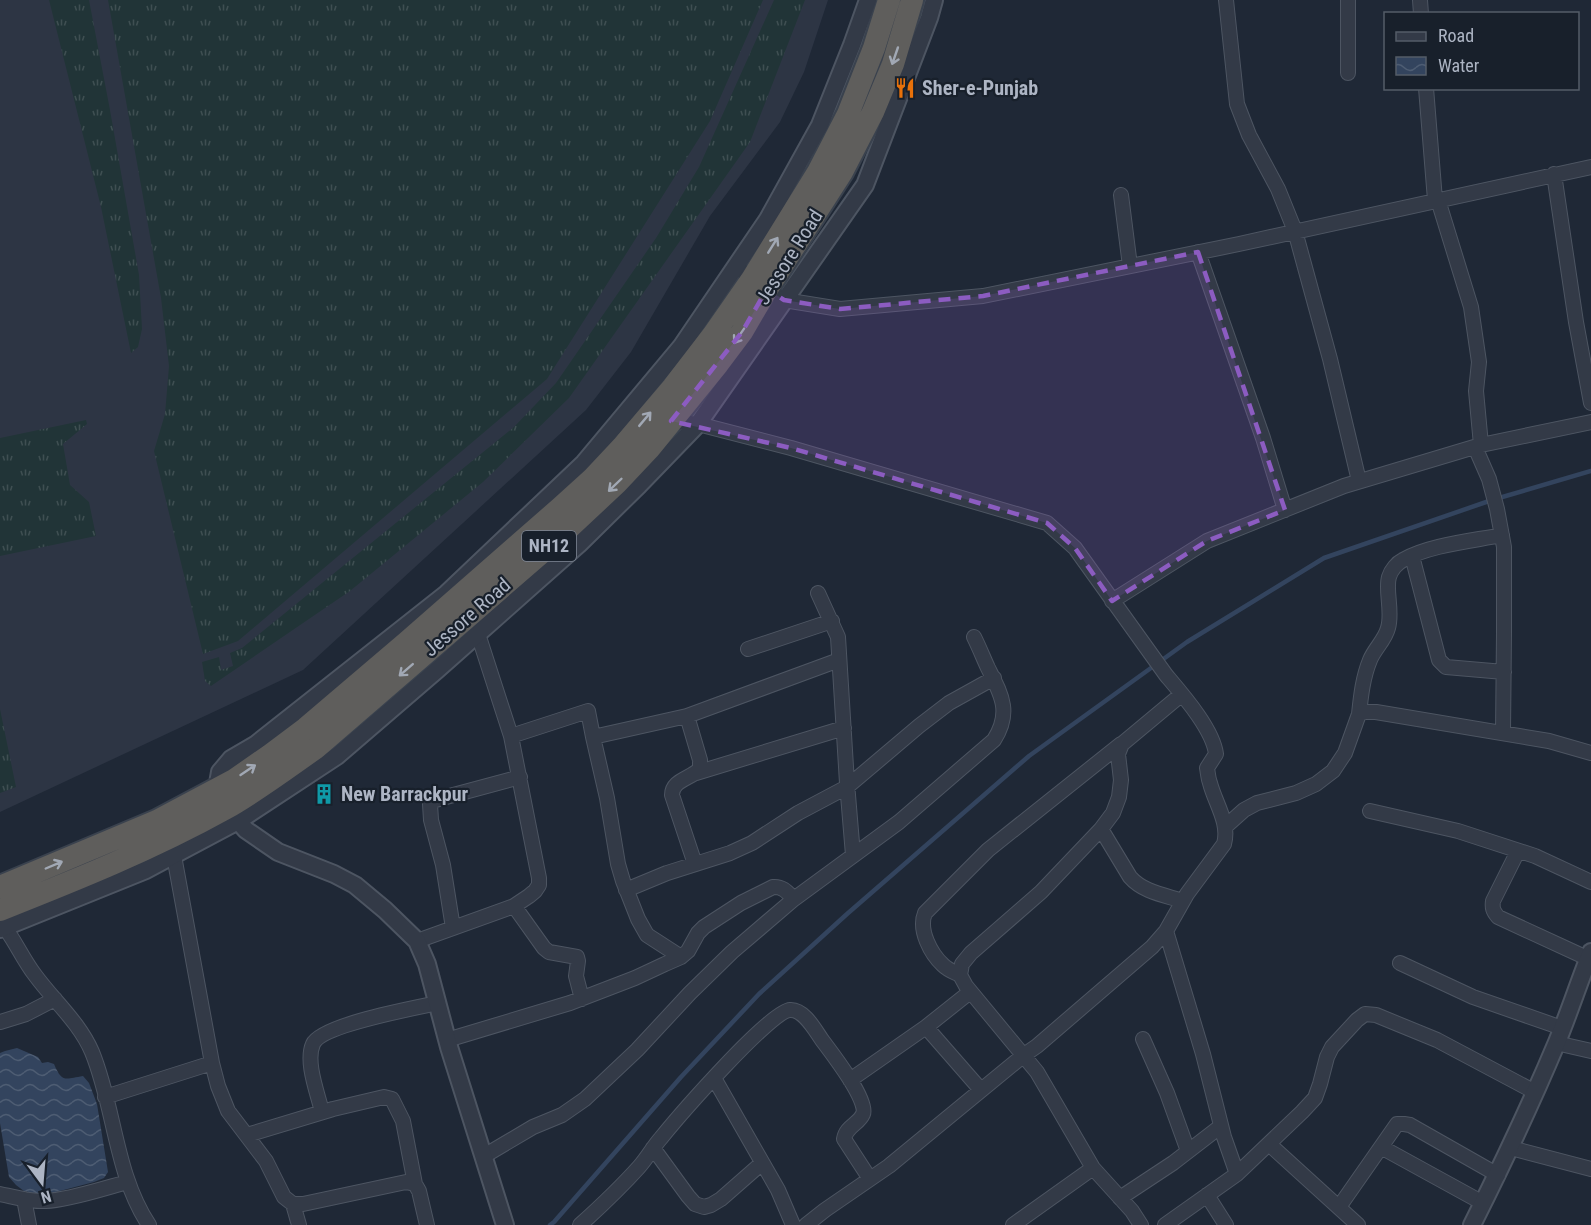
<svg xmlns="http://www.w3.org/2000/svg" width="1591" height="1225" viewBox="0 0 1591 1225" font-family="'Roboto Condensed',sans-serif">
  <defs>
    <pattern id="grass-tufts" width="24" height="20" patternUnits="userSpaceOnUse" patternTransform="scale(1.5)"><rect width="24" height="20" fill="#213437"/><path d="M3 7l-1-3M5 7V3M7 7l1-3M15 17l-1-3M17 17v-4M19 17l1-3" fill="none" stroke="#3f4f52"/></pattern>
    <pattern id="water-waves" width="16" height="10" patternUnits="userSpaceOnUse" patternTransform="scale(1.5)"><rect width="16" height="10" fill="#33445e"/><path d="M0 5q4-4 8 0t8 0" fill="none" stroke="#4e5d73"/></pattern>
  </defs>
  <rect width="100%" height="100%" fill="#1f2836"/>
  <path fill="#2d3544" d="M 0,0 L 828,0 L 804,72 L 780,122 L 710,216 L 631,352 L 586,410 L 303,670 L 0,812 Z"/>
  <path fill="url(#grass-tufts)" d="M 49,0 L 89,0 L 110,110 L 139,275 L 142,329 L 138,347 L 131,353 L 101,207 Z
    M 108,0 L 763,0 L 710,121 L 547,379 L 238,641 L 203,654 L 154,451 L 165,414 L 169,366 L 161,298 Z
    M 774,0 L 805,0 L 750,142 L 569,398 L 483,482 L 350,591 L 211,686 L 205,681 L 202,662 L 219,657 L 221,670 L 233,666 L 230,653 L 242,648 L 514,427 L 556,383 L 656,238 L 699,167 Z
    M 86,420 L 87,424 L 63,444 L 70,485 L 89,502 L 96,536 L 0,556 L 0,438 Z
    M 0,709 L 16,787 L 0,793 Z"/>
  <path fill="url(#water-waves)" d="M 17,1048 L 38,1057 L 42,1063 L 48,1062 L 54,1064 C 62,1083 65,1079 83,1076 L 89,1083 L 97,1104 L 108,1172 L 104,1178 L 94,1182 L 56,1192 L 37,1194 L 24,1191 L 16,1185 L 9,1177 L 0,1123 L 0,1053 L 5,1051 Z"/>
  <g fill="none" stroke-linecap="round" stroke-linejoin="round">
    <path stroke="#33445e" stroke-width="4.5" d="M 550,1225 L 554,1222 L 681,1077 L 759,994 L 847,914 L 1029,756 L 1187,642 L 1324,558 L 1492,500 L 1591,471"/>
    <g stroke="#4d5562" stroke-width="16">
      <path id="minor" d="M 1226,0 L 1237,104 L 1249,135 L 1278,189 L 1295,231 L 1330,359 L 1359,481
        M 1348,0 L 1348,73
        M 1420,0 L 1421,14
        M 1426,88 L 1435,200
        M 1554,174 L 1576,322 L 1591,403
        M 1121,195 L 1130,266
        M 1438,200 L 1471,307 L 1479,362 L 1476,391 L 1481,445
        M 1198,252 L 1263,438 L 1285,510
        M 736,266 L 752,279 L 784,300 L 840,309 L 983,296 L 1239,244 L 1591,167
        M 671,421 L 698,424 L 791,448 L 1047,523 L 1075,548 L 1166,675 C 1182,694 1213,729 1216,754 L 1207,768 C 1208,773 1208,778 1210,783 C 1215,803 1230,823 1224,844 L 1187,894 L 1166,931 L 1152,947 L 1037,1046 L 1024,1055 L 889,1166 L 825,1210 L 806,1225
        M 1475,447 L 1489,479 L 1497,509 L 1504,547 L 1504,633 L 1503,733
        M 1412,556 L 1439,660 L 1446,667 L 1504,672
        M 818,593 L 838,637 L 847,783 L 853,855
        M 1112,601 L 1207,541 L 1344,486 L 1481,445 L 1591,422
        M 478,634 L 511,736
        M 748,649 L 832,621
        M 1359,714 C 1361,695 1363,677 1370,660 C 1375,648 1385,640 1388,628 C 1393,612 1385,590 1389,577 C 1391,570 1397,563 1403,560 C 1429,545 1472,541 1502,535
        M 687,716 L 700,760 L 700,769 C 690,779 672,780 672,795 L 695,864
        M 593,737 L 607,798 L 618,864 L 623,881 L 638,919 L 647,935 L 681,957
        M 696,773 L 844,728
        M 1370,811 L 1458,831 L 1535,856 L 1591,882
        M 1225,827 L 1244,810 L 1257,803 L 1296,793 L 1316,784 L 1333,771 L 1345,753 L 1359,714 L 1365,712 L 1376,712 L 1549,741 L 1591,753
        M 1101,829 L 1130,877 C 1143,892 1164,895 1183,901
        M 172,845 L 212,1063 L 218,1086 L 228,1111 L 266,1161 L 284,1197 L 293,1204 L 303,1204 L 406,1182 L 415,1184 L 419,1191 L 427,1225
        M 1518,851 L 1493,901 C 1492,908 1493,911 1498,917 L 1589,959
        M 626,890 L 667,873 L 730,853 L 752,843 L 798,813 L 847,787 L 919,726 L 949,703 L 994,678
        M 514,906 L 544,948 L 549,952 L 577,957 L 578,961 L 576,976 L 582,999
        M 0,921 C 14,938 22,958 35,975 C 54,1001 79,1022 92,1052 C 115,1108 115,1174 149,1225
        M 453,928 L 443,865 L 431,820 L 430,804 L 432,801 L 446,797 L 520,777
        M 1166,931 L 1203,1054 L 1224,1137 L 1237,1174
        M 417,941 L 514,906 L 529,896 L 535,891 L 539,885 L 539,878 L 511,736 L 588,711 L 593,737 L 687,716 L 839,660
        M 1400,963 L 1473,997 L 1562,1028
        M 960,975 C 954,972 948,970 943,965 C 931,954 918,930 925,913 L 988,850 L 1121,744
        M 0,1022 L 26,1014 L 55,999
        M 926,1027 L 981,1090
        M 1143,1039 L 1167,1093 L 1188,1151
        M 447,1040 L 570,1003 L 635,978 L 665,964 L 681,957 L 688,951 L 698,933 L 704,927 L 741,903 L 773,887 C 783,886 788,893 794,899
        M 1556,1043 L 1591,1051
        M 714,1078 L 778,1190 L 793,1225
        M 850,1080 L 926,1027 L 970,992
        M 105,1097 L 212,1063
        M 322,1112 C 318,1094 305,1062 313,1044 C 321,1025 415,1008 438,1003
        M 247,1135 L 333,1109 L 384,1097 L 392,1099 L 403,1121 L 415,1184
        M 1269,1144 L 1358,1225
        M 1381,1147 L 1483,1203
        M 653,1148 L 688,1196 L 695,1204 L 704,1207 L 711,1205 L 721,1199 L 762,1163
        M 1511,1148 L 1591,1169
        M 484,1156 L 533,1127 L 562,1115 L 585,1099 L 637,1050 L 690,993 L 732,952 L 794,899 L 899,822 L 994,740 C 1012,712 1001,694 988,668 C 983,657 979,647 974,637
        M 0,1194 C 15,1197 31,1202 46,1201 C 70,1200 104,1188 128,1182
        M 1207,1195 L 1226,1225
        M 1120,1198 L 1173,1163 L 1221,1126
        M 24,1199 L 29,1225
        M 293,1204 L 299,1225
        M 1339,1207 L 1397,1124 L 1404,1124 L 1410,1125 L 1498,1175
        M 580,1225 C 600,1207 621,1187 639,1167 C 647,1158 653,1147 661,1138 C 678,1117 770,1011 790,1010 C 804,1009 815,1030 822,1040 C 831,1052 869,1101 863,1114 C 859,1124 846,1126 844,1139 L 870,1179
        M 1013,1225 L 1093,1168
        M 1141,1225 L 1132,1211 L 1093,1168 L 1037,1072 L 966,986 L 960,975 L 962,964 L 971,953 L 1041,892 L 1101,829 L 1113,813 L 1119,797 L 1121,780 L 1118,754 L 1122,744 L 1182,694
        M 1165,1225 L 1237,1174 L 1302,1112 L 1315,1098 L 1320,1084 L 1327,1057 L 1332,1047 L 1357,1020 L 1365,1014 L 1376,1015 L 1437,1040 L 1535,1092"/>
    </g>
    <g stroke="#4d5562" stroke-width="20">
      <path id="tertiary" d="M 217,789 L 220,772 L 231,759 L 255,745 L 446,594 L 584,463 L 681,347 L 768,219 L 820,125 L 852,45 L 868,0
        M 238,821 L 246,830 L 278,852 L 334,874 L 355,885 L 385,910 L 417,941 L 427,964 L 449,1047 L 505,1225
        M 0,929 L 146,870 L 174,855 L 238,821 L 337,756 L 437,670 L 579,544 L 639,485 L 698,424 L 865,185 L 929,18 L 934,0
        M 1472,1225 C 1502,1165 1531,1104 1557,1042 C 1569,1013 1579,982 1591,952"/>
    </g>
    <g stroke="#3a424e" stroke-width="26">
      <path id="trunk" d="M 0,887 L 157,821 L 234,780 L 270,755 L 306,728 L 407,642 L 561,507 L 592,479 L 622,447 L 673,387 L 713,335 L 752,279 L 818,172 L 848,114 L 874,48 L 889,0
        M 0,910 C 76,880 153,849 225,809 C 257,791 286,769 316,748 L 554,542 L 617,483 L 649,449 L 718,364 L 742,332 L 767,289 L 842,172 L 873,112 L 893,64 L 912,0"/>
    </g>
    <use href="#minor" stroke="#333a47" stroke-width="14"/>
    <use href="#tertiary" stroke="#333a47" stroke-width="16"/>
    <use href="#trunk" stroke="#5f5e5c" stroke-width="22"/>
  </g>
  <defs><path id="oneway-shaft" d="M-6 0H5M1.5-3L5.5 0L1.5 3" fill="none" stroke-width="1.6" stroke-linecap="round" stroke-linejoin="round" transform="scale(1.5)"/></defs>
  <g stroke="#a1a8b4">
    <use href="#oneway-shaft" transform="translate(895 56) rotate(109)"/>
    <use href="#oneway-shaft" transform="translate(773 245) rotate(-58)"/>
    <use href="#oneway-shaft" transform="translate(739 336) rotate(125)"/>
    <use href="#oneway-shaft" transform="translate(645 419) rotate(-50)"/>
    <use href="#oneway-shaft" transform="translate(615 485) rotate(136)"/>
    <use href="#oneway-shaft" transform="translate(406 670) rotate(139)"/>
    <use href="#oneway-shaft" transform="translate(248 770) rotate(-34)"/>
    <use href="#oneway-shaft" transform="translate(54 865) rotate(-23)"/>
  </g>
  <path fill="#8c5cc1" fill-opacity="0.2" stroke="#8c5cc1" stroke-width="4.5" stroke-dasharray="12 8" stroke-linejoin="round" d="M 1198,252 L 1285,510 L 1207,541 L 1112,601 L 1075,548 L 1047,523 L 791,448 L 671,421 L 742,332 L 767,289 L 784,300 L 840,309 L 983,296 Z"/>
  <defs>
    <g id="restaurant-bare" transform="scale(1.62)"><path d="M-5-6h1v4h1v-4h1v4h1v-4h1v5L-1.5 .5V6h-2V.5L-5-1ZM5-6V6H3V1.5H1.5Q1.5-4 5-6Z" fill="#e8710a" stroke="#18202b" stroke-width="2.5" paint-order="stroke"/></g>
    <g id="building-bare" transform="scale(1.62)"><path d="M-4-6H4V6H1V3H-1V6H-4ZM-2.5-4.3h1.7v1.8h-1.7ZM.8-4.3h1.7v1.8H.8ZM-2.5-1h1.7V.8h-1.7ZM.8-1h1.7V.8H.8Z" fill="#0f9aa8" stroke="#18202b" stroke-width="2.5" paint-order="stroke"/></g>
  </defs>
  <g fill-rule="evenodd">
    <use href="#restaurant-bare" x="905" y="88"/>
    <use href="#building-bare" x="324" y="794"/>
  </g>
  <g text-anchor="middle" stroke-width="4.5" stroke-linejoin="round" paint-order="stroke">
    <rect fill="#18202b" stroke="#808896" stroke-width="1.5" x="522" y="531" width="54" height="30" rx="4.5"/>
    <g font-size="18" font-weight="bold" fill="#adb5c4">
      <text x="549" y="552">NH12</text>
    </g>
    <g font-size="20" font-weight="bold" fill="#adb5c4" stroke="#18202b" text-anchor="start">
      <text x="922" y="95">Sher-e-Punjab</text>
      <text x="341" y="801">New Barrackpur</text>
    </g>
    <g font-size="20" fill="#adb5c4" stroke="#18202b">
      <text transform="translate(789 257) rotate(-58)" y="7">Jessore Road</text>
      <text transform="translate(467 617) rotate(-41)" y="7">Jessore Road</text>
    </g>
  </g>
  <rect x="1384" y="12" width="195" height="78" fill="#18202b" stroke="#545c68" stroke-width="1.5"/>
  <rect x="1396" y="32" width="30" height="9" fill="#333a47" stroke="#545c68" stroke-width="1.5"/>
  <text x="1438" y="42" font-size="18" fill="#adb5c4">Road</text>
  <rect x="1396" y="57" width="30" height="18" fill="url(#water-waves)" stroke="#545c68" stroke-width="1.5"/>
  <text x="1438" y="72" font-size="18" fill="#adb5c4">Water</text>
  <g transform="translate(42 1183) rotate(164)" stroke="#18202b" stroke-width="4.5" paint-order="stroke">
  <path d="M0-4.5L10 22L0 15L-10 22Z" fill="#adb5c4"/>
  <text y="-9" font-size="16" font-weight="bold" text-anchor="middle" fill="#adb5c4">N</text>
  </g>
</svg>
